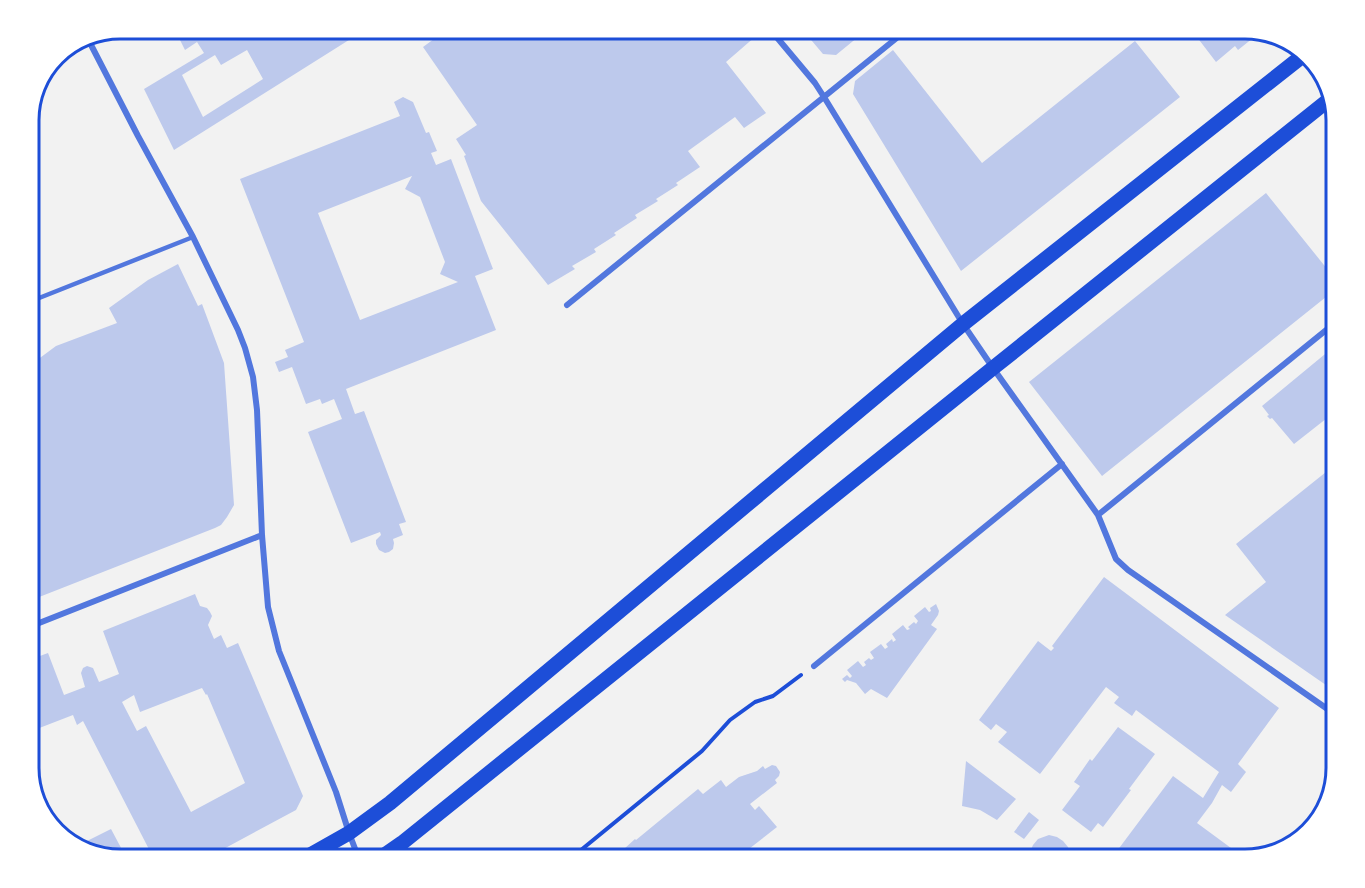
<svg xmlns="http://www.w3.org/2000/svg" width="1365" height="888" viewBox="0 0 1365 888" font-family="Signika,sans-serif">
  <rect width="100%" height="100%" fill="#f2f2f2"/>
  <path fill="#bdc9ec" fill-rule="evenodd" d="M 174,28 L 227,28 L 229,31 L 235,28 L 237,32 L 242,28 L 368,28 L 174,150 L 144,89 L 204,53 L 197,42 L 185,50 ZM 247,50 L 263,79 L 203,117 L 182,75 L 215,55 L 221,65 Z
    M 449,28 L 750,28 L 756,36 L 726,62 L 766,113 L 744,128 L 735,117 L 688,151 L 700,167 L 676,183 L 678,185 L 656,199 L 658,201 L 635,215 L 637,218 L 614,233 L 616,235 L 594,249 L 596,252 L 572,266 L 575,269 L 548,285 L 481,201 L 464,156 L 466,155 L 456,139 L 477,125 L 423,47 Z
    M 801,28 L 869,28 L 836,55 L 823,54 Z
    M 1190,28 L 1245,28 L 1262,34 L 1259,35 L 1258,34 L 1238,50 L 1235,46 L 1216,62 Z
    M 1135,41 L 1180,97 L 961,271 L 853,94 L 855,81 L 893,50 L 982,163 Z
    M 403,97 L 413,102 L 426,133 L 429,132 L 437,151 L 431,153 L 436,165 L 451,159 L 493,269 L 475,276 L 496,330 L 346,389 L 355,414 L 364,411 L 406,522 L 399,524 L 403,535 L 393,539 L 394,543 L 393,549 L 389,552 L 385,553 L 379,550 L 376,544 L 376,540 L 381,535 L 380,532 L 351,543 L 308,432 L 342,419 L 334,399 L 322,404 L 320,399 L 306,404 L 292,367 L 279,372 L 275,362 L 288,357 L 285,350 L 304,342 L 240,179 L 400,116 L 394,102 ZM 412,176 L 405,189 L 420,197 L 445,262 L 440,274 L 458,282 L 360,320 L 318,213 Z
    M 1266,193 L 1336,280 L 1336,289 L 1102,476 L 1029,382 Z
    M 178,264 L 198,306 L 202,304 L 224,363 L 234,505 L 227,517 L 221,525 L 215,528 L 29,601 L 29,366 L 56,346 L 117,323 L 109,308 L 148,280 Z
    M 1336,345 L 1336,411 L 1294,444 L 1272,418 L 1270,419 L 1267,416 L 1269,415 L 1262,406 Z
    M 1336,464 L 1336,692 L 1225,615 L 1266,582 L 1236,544 Z
    M 1104,577 L 1279,708 L 1238,764 L 1246,772 L 1231,792 L 1222,785 L 1212,803 L 1197,823 L 1246,859 L 1111,859 L 1173,776 L 1203,798 L 1219,772 L 1136,710 L 1132,716 L 1114,703 L 1119,697 L 1106,687 L 1040,774 L 998,742 L 1007,732 L 996,724 L 991,730 L 979,720 L 1038,641 L 1051,651 L 1054,648 L 1052,646 Z
    M 195,594 L 200,606 L 207,608 L 210,612 L 212,616 L 208,625 L 214,639 L 221,635 L 227,648 L 238,643 L 303,796 L 296,810 L 205,859 L 154,859 L 83,721 L 77,725 L 73,715 L 29,732 L 29,660 L 48,653 L 64,695 L 85,687 L 81,673 L 83,668 L 87,666 L 93,668 L 99,682 L 119,674 L 103,631 ZM 202,688 L 206,695 L 207,694 L 245,783 L 191,812 L 146,726 L 137,731 L 122,702 L 134,695 L 140,712 Z
    M 936,604 L 939,611 L 938,615 L 931,625 L 937,629 L 887,698 L 871,689 L 865,694 L 856,683 L 847,680 L 845,682 L 842,679 L 847,675 L 850,678 L 852,676 L 847,670 L 858,661 L 863,667 L 866,665 L 864,662 L 869,658 L 871,660 L 874,658 L 870,652 L 881,644 L 885,649 L 888,647 L 886,644 L 892,639 L 893,642 L 896,640 L 892,634 L 903,625 L 907,630 L 910,629 L 908,627 L 914,622 L 916,624 L 918,621 L 914,616 L 925,607 L 929,612 L 931,611 L 930,608 Z
    M 1118,727 L 1155,754 L 1129,789 L 1131,790 L 1103,827 L 1098,823 L 1091,832 L 1062,810 L 1080,786 L 1074,782 L 1090,759 L 1092,761 Z
    M 966,761 L 1016,799 L 997,820 L 980,810 L 962,806 Z
    M 772,765 L 776,766 L 780,772 L 779,776 L 775,780 L 777,783 L 750,804 L 755,810 L 759,806 L 777,827 L 736,859 L 609,859 L 613,857 L 614,858 L 635,839 L 636,840 L 698,789 L 703,794 L 721,780 L 726,787 L 739,777 L 757,771 L 763,766 L 765,769 Z
    M 1029,812 L 1039,820 L 1024,839 L 1014,832 Z
    M 111,829 L 127,859 L 120,859 L 77,846 Z
    M 1049,835 L 1057,837 L 1063,841 L 1068,847 L 1070,855 L 1069,859 L 1030,859 L 1030,852 L 1033,845 L 1038,839 Z"/>
  <g fill="none" stroke-linecap="round" stroke-linejoin="round">
    <path stroke="#1d4ed8" stroke-width="4" d="M 570,859 L 702,751 L 730,720 L 755,702 L 773,696 L 801,675"/>
    <path stroke="#5277de" stroke-width="4.5" d="M 29,302 L 193,237"/>
    <path stroke="#5277de" stroke-width="6" d="M 769,28 L 815,83 L 824,97 L 963,324 L 993,368 L 1098,515 L 1116,559 L 1128,570 L 1336,715
      M 89,41 L 138,136 L 193,237 L 238,330 L 245,348 L 253,377 L 257,410 L 262,535 L 268,607 L 279,651 L 336,792 L 349,833 L 359,859
      M 53,60 L 75,47
      M 567,305 L 909,28
      M 1098,515 L 1336,322
      M 29,627 L 262,535
      M 814,666 L 1062,464"/>
    <path stroke="#1d4ed8" stroke-width="15" d="M 303,859 L 349,833 L 390,803 L 963,324 L 1305,54
      M 379,859 L 402,843 L 993,368 L 1331,98"/>
  </g>
  <path d="M0 0H1365V888H0ZM120 39H1245A81 81 0 0 1 1326 120V768A81 81 0 0 1 1245 849H120A81 81 0 0 1 39 768V120A81 81 0 0 1 120 39Z" fill="#fff" fill-rule="evenodd"/>
  <path fill="none" stroke="#1d4ed8" stroke-width="3" d="M120 39H1245A81 81 0 0 1 1326 120V768A81 81 0 0 1 1245 849H120A81 81 0 0 1 39 768V120A81 81 0 0 1 120 39Z"/>
</svg>
